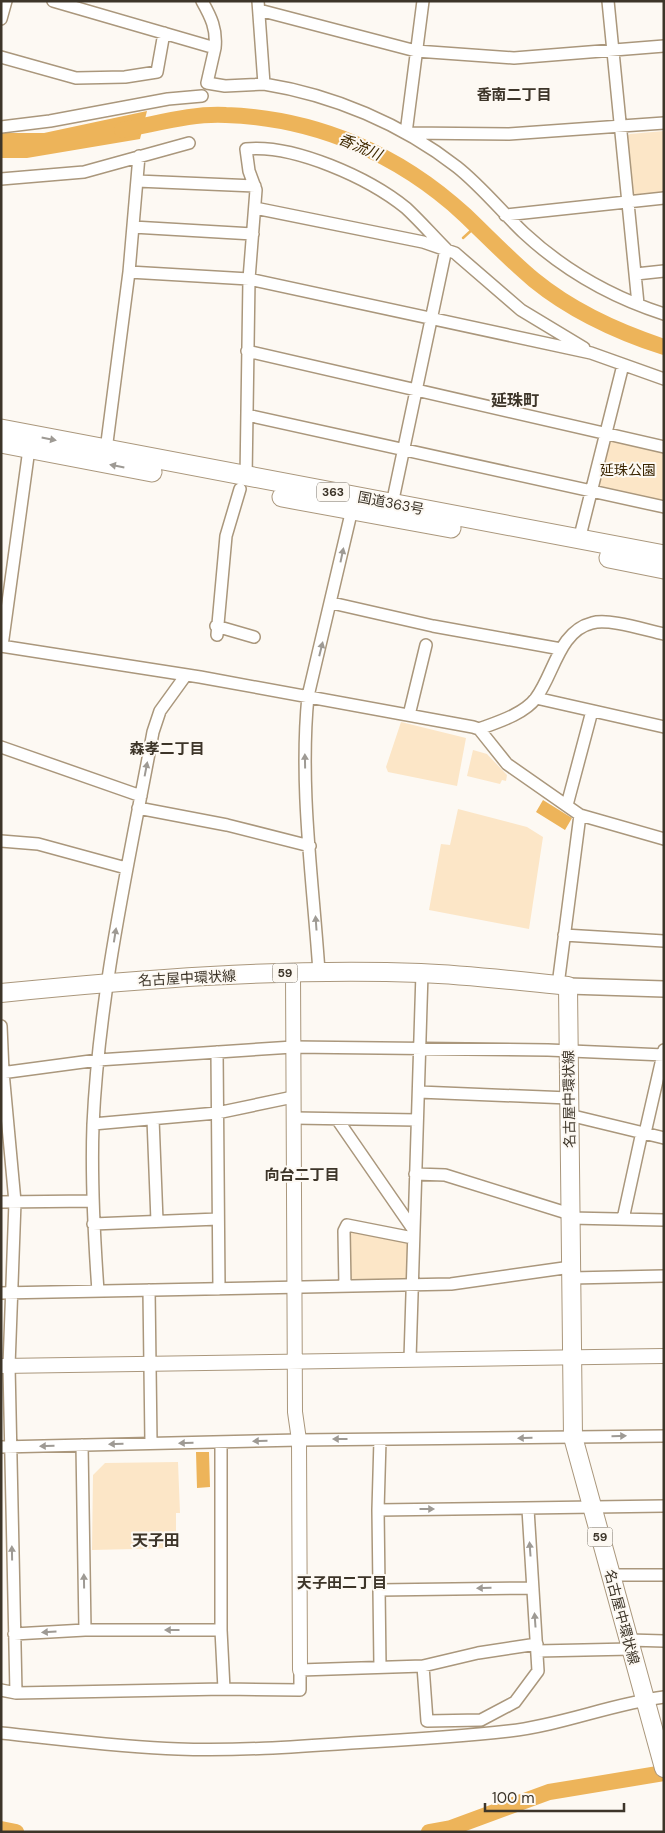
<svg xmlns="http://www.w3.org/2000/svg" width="665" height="1833" viewBox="0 0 665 1833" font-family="'DM Sans','Noto Sans JP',sans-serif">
  <rect width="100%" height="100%" fill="#fdf9f3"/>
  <path fill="#fce6c7" d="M 664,131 L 664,194 L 637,197 L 634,195 L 627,136 L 630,134 Z
    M 613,440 L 664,452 L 664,504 L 599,490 L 597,486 L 609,442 Z
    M 401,722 L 466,738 L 457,786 L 388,772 L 386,767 Z
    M 473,750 L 487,754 L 507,775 L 506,781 L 502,780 L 500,784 L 467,776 Z
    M 458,809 L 527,827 L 543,837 L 529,929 L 429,910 L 441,844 L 450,845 Z
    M 350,1228 L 405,1240 L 408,1243 L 406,1279 L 404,1281 L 352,1283 L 348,1279 L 347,1232 Z
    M 178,1462 L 180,1513 L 176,1513 L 176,1548 L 92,1550 L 93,1475 L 105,1463 Z"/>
  <path fill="#edb45a" d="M 147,111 L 140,139 L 27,158 L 1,158 L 1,133 L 44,133 Z
    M 543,800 L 572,818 L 565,830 L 536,812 Z
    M 196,1452 L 209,1452 L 210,1487 L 197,1488 Z"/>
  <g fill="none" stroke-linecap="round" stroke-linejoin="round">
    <path stroke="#edb45a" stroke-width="2.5" d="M 463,238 L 475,227"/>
    <path stroke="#edb45a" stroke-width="16" d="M 122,130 C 156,124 192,113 226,115 C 316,118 399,154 465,215 C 488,237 509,259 534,280 C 572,311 618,332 664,347
      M 1,1829 L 16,1832
      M 429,1832 L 451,1828 L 549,1792 L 664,1773"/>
    <g stroke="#aa977c" stroke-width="14">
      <path id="minor" d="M 53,1 L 215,48 C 217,29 211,17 202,1
        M 608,1 L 638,304
        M 259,10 L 416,51 L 514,58 L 664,46
        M 1,19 L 6,1
        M 215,48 L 207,83 L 225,86 L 264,84 L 258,1
        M 1,57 L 76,78 L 125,77 L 157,72 L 164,33
        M 264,84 C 333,95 402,124 457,167 C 481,186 502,212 524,233 C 565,271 611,297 664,314
        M 1,127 L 50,121 L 168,99 L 202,96
        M 406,133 L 509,134 L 664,123
        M 406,133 L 423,1
        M 1,179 L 84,172 L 189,143
        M 137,181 L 255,186
        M 255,208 L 423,242 L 455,253 L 521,310 L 584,348
        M 505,215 L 664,198
        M 133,227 L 253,234
        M 129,272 L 249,279 L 591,353 L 664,379
        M 636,274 L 664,271
        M 247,351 L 664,447
        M 247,415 L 664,507
        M 106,450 L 129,272 L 139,156
        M 246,478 L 249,279 L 256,190 L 249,171 L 246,149 C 294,144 369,178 406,208 C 420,221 433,236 446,249
        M 391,509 L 446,249
        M 579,540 L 623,365
        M 332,603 L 433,626 L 561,649
        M 216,626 L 254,637
        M 217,635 L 226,536 L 240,489
        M 1,646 L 200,677 L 473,727 L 479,729 L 507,764 L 580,815 L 664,839
        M 2,646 L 29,449
        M 536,698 L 664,727
        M 409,715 L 426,645
        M 479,729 C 498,722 524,714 536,698 C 554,674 559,631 592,623 C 609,618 645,630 664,634
        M 1,747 L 141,796
        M 567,805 L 592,711
        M 138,808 L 227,825 L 310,846
        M 1,841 L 38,844 L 126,868
        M 564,935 L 664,941
        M 319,972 C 313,881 299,787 308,696 L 353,505
        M 558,985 L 580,815
        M 1,1026 L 3,1072 L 15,1202 L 9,1366 L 16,1693
        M 217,1052 L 219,1289
        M 1,1073 L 98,1060 L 293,1047 L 548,1050 L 664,1055
        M 419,1092 L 569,1098
        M 569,1115 L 664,1138
        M 294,1118 L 417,1120
        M 153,1119 L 157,1221
        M 337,1119 L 413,1229
        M 93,1124 L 217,1113 L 293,1097
        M 645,1133 L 664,1050
        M 415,1174 L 445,1175 L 570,1214
        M 1,1202 L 92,1201
        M 570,1218 L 664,1220
        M 623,1219 L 642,1132
        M 93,1224 L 218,1219
        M 571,1278 L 664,1276
        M 345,1286 L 344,1231 L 347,1225 L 413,1238
        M 149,1290 L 151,1443
        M 98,1291 C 94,1235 91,1180 93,1125 C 99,992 129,862 153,732 L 160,711 L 186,675
        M 1,1293 L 451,1284 L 571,1267
        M 410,1359 L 422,973
        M 221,1442 L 221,1630 L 224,1689
        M 82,1445 L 85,1630
        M 1,1447 L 299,1440 L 664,1436
        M 378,1510 L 664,1506
        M 611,1575 L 664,1575
        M 379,1590 L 533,1588
        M 14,1634 L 85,1630 L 221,1630
        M 629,1640 L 664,1641
        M 537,1651 L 631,1649
        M 380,1666 L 378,1510 L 380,1440
        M 423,1666 L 427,1721 L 481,1720 L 515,1702 L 538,1671 L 528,1509
        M 1,1690 L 16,1693 L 224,1689 L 300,1690 L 300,1670 L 423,1666 L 478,1653 L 537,1644
        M 1,1733 C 60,1739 119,1747 178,1749 C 236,1751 294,1747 351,1743 C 404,1740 457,1737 509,1731 C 562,1725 611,1704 664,1697"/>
    </g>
    <g stroke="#aa977c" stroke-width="16">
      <path id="tertiary" d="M 293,972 L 295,1412 L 299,1440 L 300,1670
        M 1,1366 L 664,1356"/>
    </g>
    <g stroke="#aa977c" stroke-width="18">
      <path id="secondary" d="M 568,986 L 664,989"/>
    </g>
    <g stroke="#aa977c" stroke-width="20">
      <path id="primary" d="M 1,993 C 140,979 281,968 421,973 C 470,975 519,981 568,986 L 573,1437 L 664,1768"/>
    </g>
    <g stroke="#aa977c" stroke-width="21">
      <path id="trunk" d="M 1,429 L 664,555
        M 1,443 L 152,472
        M 282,497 L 451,528
        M 609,558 L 664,569"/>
    </g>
    <use href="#minor" stroke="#fff" stroke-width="11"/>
    <use href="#tertiary" stroke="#fff" stroke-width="14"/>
    <use href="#secondary" stroke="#fff" stroke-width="15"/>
    <use href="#primary" stroke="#fff" stroke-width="18"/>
    <use href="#trunk" stroke="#fff" stroke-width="19"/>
  </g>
  <defs><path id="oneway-solid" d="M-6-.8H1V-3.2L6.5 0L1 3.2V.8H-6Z" transform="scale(1.25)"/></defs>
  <g fill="#9e9a94">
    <use href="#oneway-solid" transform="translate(49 439) rotate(11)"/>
    <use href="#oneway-solid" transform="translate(117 466) rotate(-169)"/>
    <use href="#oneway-solid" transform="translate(342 555) rotate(-78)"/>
    <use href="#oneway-solid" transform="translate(321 649) rotate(-76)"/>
    <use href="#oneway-solid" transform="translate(305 761) rotate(-91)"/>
    <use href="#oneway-solid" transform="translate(146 769) rotate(-79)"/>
    <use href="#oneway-solid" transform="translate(316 923) rotate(-94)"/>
    <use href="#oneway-solid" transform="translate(115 935) rotate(-81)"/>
    <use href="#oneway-solid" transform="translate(619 1436) rotate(-1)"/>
    <use href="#oneway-solid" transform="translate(525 1438) rotate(179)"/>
    <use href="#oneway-solid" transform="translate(340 1439) rotate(-180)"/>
    <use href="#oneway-solid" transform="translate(260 1441) rotate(179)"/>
    <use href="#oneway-solid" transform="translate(186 1443) rotate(179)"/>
    <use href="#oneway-solid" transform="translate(116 1444) rotate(178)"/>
    <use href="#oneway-solid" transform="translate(47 1446) rotate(179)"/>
    <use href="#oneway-solid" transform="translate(427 1509)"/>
    <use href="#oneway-solid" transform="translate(530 1549) rotate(-94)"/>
    <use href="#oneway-solid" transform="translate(12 1553) rotate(-91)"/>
    <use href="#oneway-solid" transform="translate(84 1581) rotate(-91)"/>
    <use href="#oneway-solid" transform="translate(484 1588) rotate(179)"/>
    <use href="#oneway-solid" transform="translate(535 1620) rotate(-94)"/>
    <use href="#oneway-solid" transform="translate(172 1630) rotate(180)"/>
    <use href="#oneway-solid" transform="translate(49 1632) rotate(177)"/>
  </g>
  <g text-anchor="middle" stroke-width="4" stroke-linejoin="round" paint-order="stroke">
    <g fill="#fdf9f3" stroke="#777066" stroke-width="1">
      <rect x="317" y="482.5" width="32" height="19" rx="4"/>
      <rect x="272.5" y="963.5" width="25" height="19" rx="4"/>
      <rect x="587.5" y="1527.5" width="25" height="19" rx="4"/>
    </g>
    <g font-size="12" font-weight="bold" fill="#3d3529">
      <text x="333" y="496">363</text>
      <text x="285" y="977">59</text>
      <text x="600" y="1541">59</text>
    </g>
    <g font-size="14" fill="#3a2400" stroke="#fdf9f3">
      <text x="628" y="475">延珠公園</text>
    </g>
    <g font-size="14" fill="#3d3529" stroke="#fdf9f3">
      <text transform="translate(391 503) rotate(11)" y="5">国道363号</text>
      <text transform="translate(187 978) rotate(-3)" y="5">名古屋中環状線</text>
      <text transform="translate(569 1099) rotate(-91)" y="5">名古屋中環状線</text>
      <text transform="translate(622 1617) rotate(75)" y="5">名古屋中環状線</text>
    </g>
    <g font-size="15" font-weight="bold" fill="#3d3529" stroke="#fdf9f3">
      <text x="514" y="100">香南二丁目</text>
      <text x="167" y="754">森孝二丁目</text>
      <text x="302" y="1180">向台二丁目</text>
      <text x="342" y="1588">天子田二丁目</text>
    </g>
    <g font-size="15" font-style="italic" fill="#402a01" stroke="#fdf9f3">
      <text transform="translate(360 147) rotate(23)" y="5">香流川</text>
    </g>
    <g font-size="16" font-weight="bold" fill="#3d3529" stroke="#fdf9f3">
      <text x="515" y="406">延珠町</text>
      <text x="156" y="1546">天子田</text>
    </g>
  </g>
  <rect width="665" height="1833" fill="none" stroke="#3d3529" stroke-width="5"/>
  <path d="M485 1803v8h139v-8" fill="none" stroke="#3d3529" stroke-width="2.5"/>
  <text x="492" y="1803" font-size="15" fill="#3d3529" stroke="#fdf9f3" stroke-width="4" paint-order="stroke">100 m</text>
</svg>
